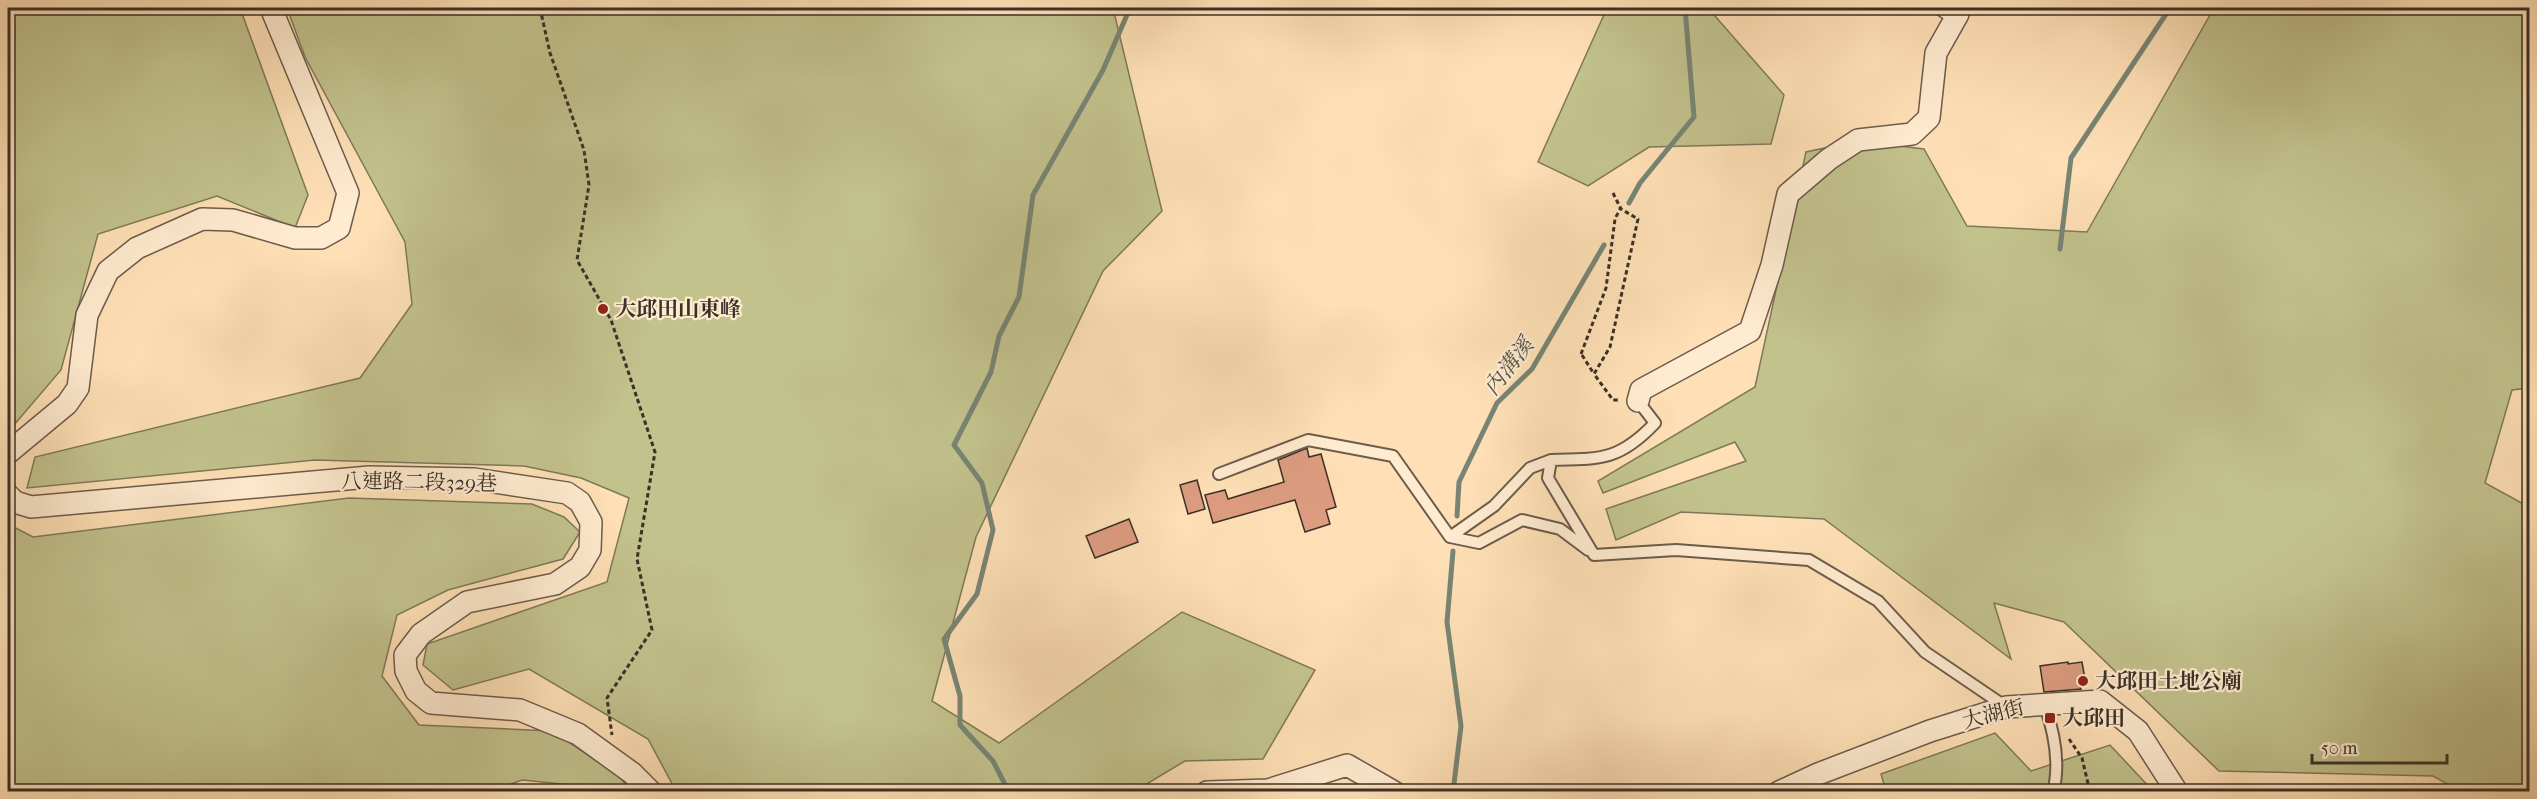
<svg xmlns="http://www.w3.org/2000/svg" width="2537" height="799" viewBox="0 0 2537 799" font-family="'IM FELL French Canon','Noto Serif TC',serif">
  <rect width="100%" height="100%" fill="#ffe0b6"/>
  <filter id="stains"><feTurbulence type="fractalNoise" baseFrequency=".00333" numOctaves="4"/><feColorMatrix values="0 0 0 0 .2 0 0 0 0 .09 0 0 0 0 .02 0 0 0 .5 -.17"/></filter>
  <radialGradient id="worn" r=".72"><stop offset=".6" stop-color="#630" stop-opacity="0"/><stop offset="1" stop-color="#630" stop-opacity=".3"/></radialGradient>
  <path fill="#c2c28d" stroke="#7e795a" stroke-width="1.5" d="M 8,8 L 240,8 L 308,195 L 295,228 L 217,196 L 98,234 L 61,370 L 8,432 Z
    M 287,8 L 1113,8 L 1162,211 L 1103,271 L 976,537 L 932,701 L 999,743 L 1182,612 L 1315,670 L 1263,759 L 1185,761 L 1135,791 L 676,791 L 648,739 L 529,669 L 453,690 L 423,665 L 427,644 L 607,582 L 629,498 L 581,478 L 524,466 L 315,460 L 27,488 L 35,457 L 360,378 L 412,304 L 405,242 L 305,57 Z
    M 1607,8 L 1708,8 L 1784,95 L 1771,144 L 1649,147 L 1588,186 L 1538,162 Z
    M 2214,8 L 2529,8 L 2529,388 L 2512,390 L 2485,483 L 2529,507 L 2529,791 L 2460,791 L 2433,776 L 2219,771 L 2064,622 L 1994,603 L 2011,659 L 1824,519 L 1681,512 L 1616,540 L 1606,509 L 1746,461 L 1735,442 L 1603,493 L 1598,481 L 1755,387 L 1806,152 L 1858,141 L 1924,149 L 1967,226 L 2087,232 Z
    M 349,498 L 532,504 L 564,517 L 580,532 L 563,559 L 448,590 L 397,615 L 382,676 L 419,725 L 552,731 L 618,775 L 631,791 L 522,780 L 489,792 L 309,792 L 281,788 L 280,792 L 8,791 L 8,524 L 33,537 Z
    M 1995,733 L 2031,771 L 2110,745 L 2153,791 L 1886,791 L 1881,774 Z"/>
  <g fill="none" stroke-linecap="round" stroke-linejoin="round">
    <path stroke="#788575" stroke-width="5" d="M 1629,203 L 1640,183 L 1694,117 L 1685,8
      M 2060,249 L 2071,158 L 2170,8
      M 1457,516 L 1459,482 L 1497,403 L 1532,369 L 1604,245
      M 1009,792 L 993,761 L 960,725 L 960,696 L 944,639 L 977,594 L 993,530 L 982,483 L 954,445 L 991,372 L 999,336 L 1019,297 L 1033,195 L 1103,70 L 1130,8
      M 1453,792 L 1461,726 L 1447,622 L 1453,551"/>
  </g>
  <path fill="#dd9c80" stroke="#3b3028" stroke-width="1.5" d="M 1307,448 L 1309,457 L 1321,454 L 1336,507 L 1326,510 L 1330,524 L 1305,532 L 1295,500 L 1213,523 L 1205,495 L 1225,490 L 1228,499 L 1284,482 L 1278,460 Z
    M 1197,480 L 1205,509 L 1188,514 L 1180,485 Z
    M 1129,519 L 1138,542 L 1095,558 L 1086,536 Z
    M 2068,662 L 2068,664 L 2082,662 L 2086,685 L 2080,686 L 2081,689 L 2044,692 L 2040,666 Z"/>
  <g fill="none" stroke-linecap="round" stroke-linejoin="round">
    <g stroke="#6c5c4c" stroke-width="14">
      <path id="lane" d="M 1638,401 L 1655,423 C 1619,461 1600,459 1551,460 L 1548,478 L 1594,555 L 1676,550 L 1809,560 L 1878,601 L 1925,652 L 2006,707
        M 1219,474 L 1308,440 L 1393,456 L 1450,537 L 1479,543 L 1522,520 L 1560,529 L 1588,550
        M 1450,537 L 1494,506 L 1530,468 L 1551,460
        M 2044,703 C 2054,731 2061,762 2053,792"/>
    </g>
    <g stroke="#6c5c4c" stroke-width="24">
      <path id="street" d="M 1638,401 L 1641,390 L 1750,331 L 1772,265 L 1788,194 L 1829,159 L 1858,140 L 1912,134 L 1929,118 L 1936,53 L 1958,14 L 1947,8
        M 8,453 L 67,404 L 78,388 L 87,315 L 108,271 L 137,248 L 202,219 L 233,220 L 295,238 L 321,238 L 339,228 L 348,193 L 271,8
        M 8,495 L 15,502 L 31,507 L 369,477 L 474,479 L 567,493 L 580,502 L 591,522 L 590,550 L 580,567 L 555,584 L 467,602 L 421,634 L 405,655 L 406,671 L 416,691 L 431,703 L 520,710 L 578,734 L 632,773 L 651,792
        M 1207,792 L 1268,790 L 1347,765 L 1394,792
        M 1779,792 L 1818,774 L 1930,731 L 2006,707 L 2100,701 L 2138,731 L 2177,792"/>
    </g>
    <path stroke="#3b3028" stroke-width="3" stroke-dasharray="4.5 3" stroke-linecap="butt" d="M 540,8 L 550,53 L 584,150 L 589,185 L 577,260 L 611,320 L 655,452 L 637,559 L 652,630 L 607,698 L 612,735
      M 1613,193 L 1621,209 L 1638,219 L 1610,347 L 1594,374 L 1613,400 L 1618,400
      M 1581,354 L 1606,288 L 1615,219 L 1620,209
      M 1582,355 L 1594,374
      M 2069,739 L 2082,758 L 2090,792"/>
    <use href="#lane" stroke="#ffebd0" stroke-width="10"/>
    <use href="#street" stroke="#ffebd0" stroke-width="21"/>
  </g>
  <g fill="#8f2418" stroke="#ffebd0" stroke-width="2">
    <circle cx="603" cy="309" r="6"/>
    <circle cx="2083" cy="681" r="6"/>
    <rect x="2044" y="712" width="12" height="12" rx="3"/>
  </g>
  <g text-anchor="middle" stroke-width="4.5" stroke-linejoin="round" paint-order="stroke">
    <g font-size="21" font-weight="bold" fill="#3b3028" stroke="#ffebd0" text-anchor="start">
      <text x="615" y="316">大邱田山東峰</text>
      <text x="2095" y="688">大邱田土地公廟</text>
      <text x="2062" y="725">大邱田</text>
    </g>
    <g font-size="21" fill="#3b3028" stroke="#ffebd0">
      <text transform="translate(419 482) rotate(1)" y="7">八連路二段329巷</text>
      <text transform="translate(1993 714) rotate(-14)" y="7">大湖街</text>
    </g>
    <g font-size="22" font-style="italic" fill="#545448" stroke="#ffebd0">
      <text transform="translate(1508 366) rotate(-52)" y="8">內溝溪</text>
    </g>
  </g>
  <rect width="2537" height="799" fill="none" stroke="#ffe0b6" stroke-width="30"/>
  <rect x="9" y="9" width="2519" height="781" fill="none" stroke="#3b3028" stroke-width="3"/>
  <rect x="15" y="15" width="2507" height="769" fill="none" stroke="#3b3028" stroke-width="1.5"/>
  <path d="M2312 754v9h135v-9" fill="none" stroke="#3b3028" stroke-width="3"/>
  <text x="2321" y="754" font-size="18" fill="#3b3028" stroke="#ffebd0" stroke-width="4.5" paint-order="stroke">50 m</text>
  <rect width="100%" height="100%" filter="url(#stains)"/>
  <rect width="100%" height="100%" fill="url(#worn)"/>
</svg>
